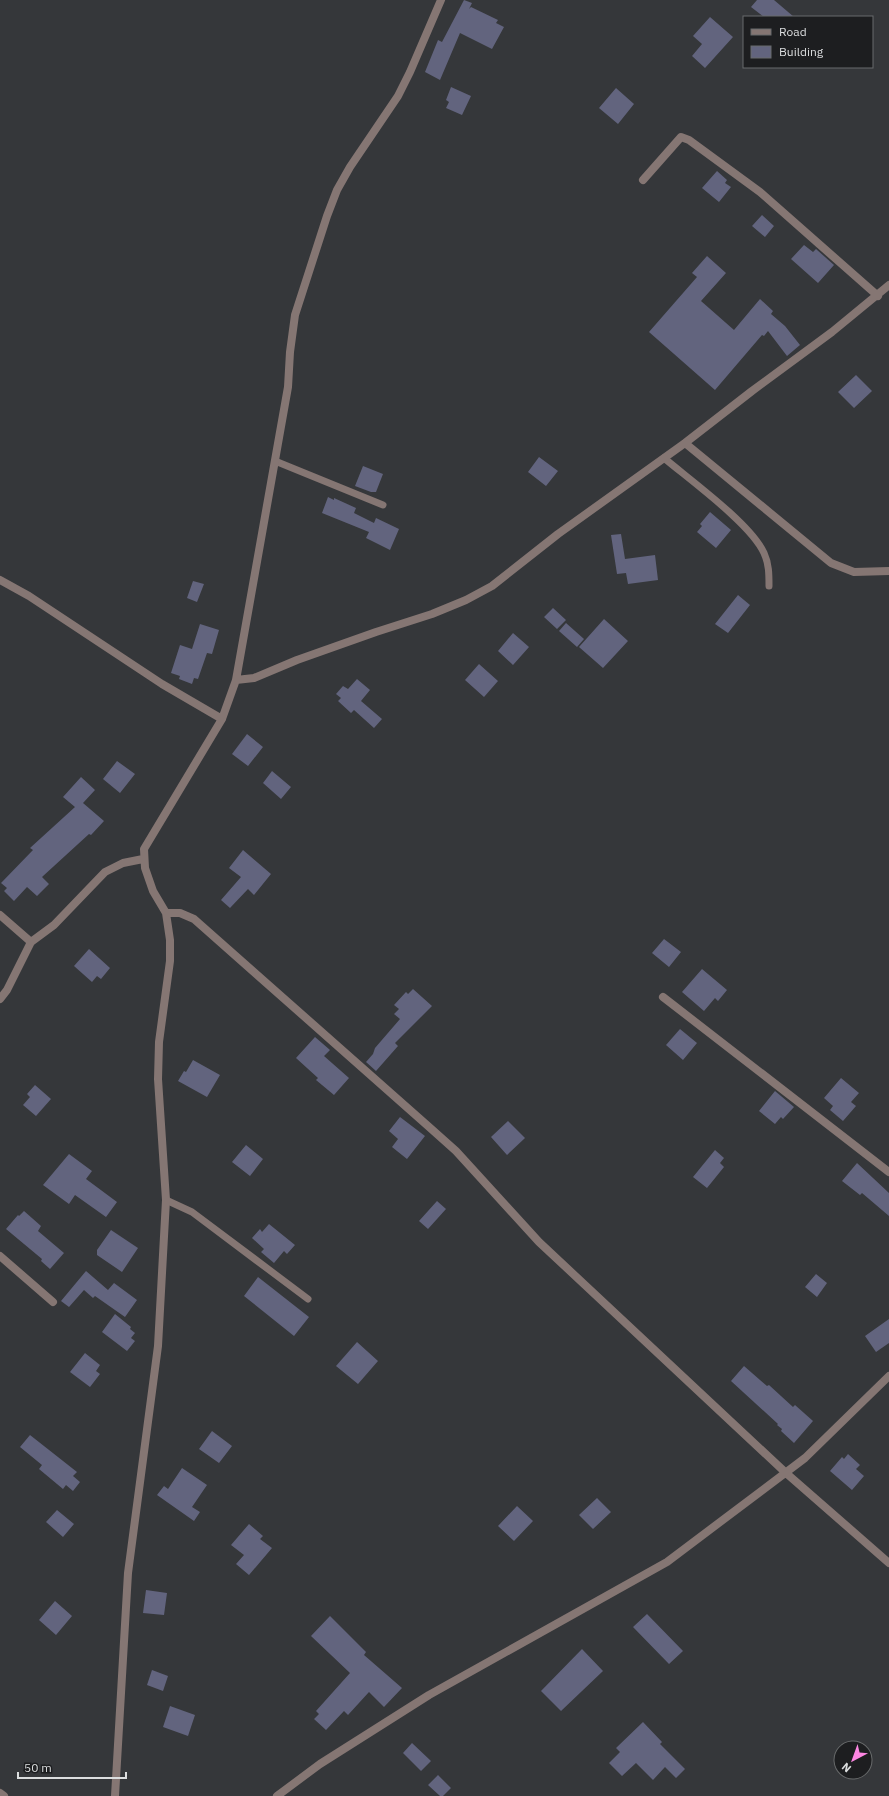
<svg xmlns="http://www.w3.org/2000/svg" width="889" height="1796" viewBox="0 0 889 1796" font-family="'IBM Plex Sans',sans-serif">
  <rect width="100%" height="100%" fill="#35373a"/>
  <path fill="#62647e" d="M 464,0 L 472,3 L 469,9 L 471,7 L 498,20 L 496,23 L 504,27 L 492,49 L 460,33 L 440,80 L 425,72 L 438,40 L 442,42 Z
    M 757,0 L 774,0 L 794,17 L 764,17 L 751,7 Z
    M 710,17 L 733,37 L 705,68 L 692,56 L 702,44 L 693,36 Z
    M 451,87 L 471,96 L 462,115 L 446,108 L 449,102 L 446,100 Z
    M 616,88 L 634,104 L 618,124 L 599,108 Z
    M 717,171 L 727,180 L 725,183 L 731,187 L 719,202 L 702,188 Z
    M 762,215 L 774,226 L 765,237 L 752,226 Z
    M 804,245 L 813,252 L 816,249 L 834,265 L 818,283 L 791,259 Z
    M 707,256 L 726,273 L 701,301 L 734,330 L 760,299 L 773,311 L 771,314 L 785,326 L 800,345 L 787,356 L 768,331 L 764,336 L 762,335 L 715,390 L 649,332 L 697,277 L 692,273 Z
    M 856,375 L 872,391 L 854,408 L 838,392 Z
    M 539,457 L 558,471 L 546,486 L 528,472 Z
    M 363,466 L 383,474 L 376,492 L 371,492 L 355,486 Z
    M 328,497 L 334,500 L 334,498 L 356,508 L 354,513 L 374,523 L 376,518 L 399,529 L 390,550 L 366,538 L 369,532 L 322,513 Z
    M 710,512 L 731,530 L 716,548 L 697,532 L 702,526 L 700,524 Z
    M 621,534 L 625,559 L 655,555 L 658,580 L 628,584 L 626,573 L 617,574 L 611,535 Z
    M 193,581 L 204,584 L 197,602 L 187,598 Z
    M 738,595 L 750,605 L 728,633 L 715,624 Z
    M 553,608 L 566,620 L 557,629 L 544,617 Z
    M 604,619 L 628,641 L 603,668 L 579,647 Z
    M 566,623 L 584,639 L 577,647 L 559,631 Z
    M 200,624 L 219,630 L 212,654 L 207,653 L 198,679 L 194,678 L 192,684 L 179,679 L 180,676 L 171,673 L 180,645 L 192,649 Z
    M 513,633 L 529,647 L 513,665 L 498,651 Z
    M 479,664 L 498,681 L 484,697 L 465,680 Z
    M 357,679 L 370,690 L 361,701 L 382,719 L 374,728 L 354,710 L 351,713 L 338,701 L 341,698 L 336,694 L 343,686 L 348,689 Z
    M 247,734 L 263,747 L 248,766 L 232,754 Z
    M 117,761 L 135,774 L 120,793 L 103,779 Z
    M 272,771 L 291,787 L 281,799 L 263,783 Z
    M 81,777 L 95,790 L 83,803 L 104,821 L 91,835 L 89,834 L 42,877 L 49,884 L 37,896 L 27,887 L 14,901 L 4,891 L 7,888 L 1,883 L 33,850 L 30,848 L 75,807 L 63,797 Z
    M 243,850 L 271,874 L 254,895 L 248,889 L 230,908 L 221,900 L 241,877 L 229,868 Z
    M 664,939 L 681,952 L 669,967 L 652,953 Z
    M 89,949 L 110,968 L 101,979 L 97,976 L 92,982 L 74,966 Z
    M 702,969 L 727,990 L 718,1001 L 715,998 L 704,1011 L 682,992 Z
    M 413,989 L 432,1006 L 395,1043 L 398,1046 L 376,1071 L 366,1062 L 373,1054 L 375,1048 L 400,1019 L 394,1014 L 399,1009 L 394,1005 L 406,992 L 408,994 Z
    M 680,1029 L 697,1043 L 683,1060 L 666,1045 Z
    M 315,1037 L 330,1050 L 324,1056 L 349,1078 L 334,1095 L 316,1080 L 318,1078 L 296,1058 Z
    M 193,1060 L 220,1075 L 207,1097 L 178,1081 L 184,1071 L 186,1072 Z
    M 841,1078 L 859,1093 L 851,1102 L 856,1106 L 843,1121 L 830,1110 L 833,1106 L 824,1098 Z
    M 35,1085 L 51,1099 L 36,1116 L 23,1105 L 30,1097 L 27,1094 Z
    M 775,1091 L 794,1107 L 783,1119 L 781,1117 L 775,1124 L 759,1111 Z
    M 400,1117 L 425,1136 L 407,1159 L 392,1147 L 398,1139 L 389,1131 Z
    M 508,1121 L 525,1138 L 507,1155 L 491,1137 Z
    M 246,1145 L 263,1159 L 250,1176 L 232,1162 Z
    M 715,1150 L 724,1158 L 720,1163 L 724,1167 L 707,1188 L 693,1177 Z
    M 69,1154 L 92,1171 L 86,1179 L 117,1202 L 106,1217 L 75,1195 L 69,1204 L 43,1185 Z
    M 857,1163 L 889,1193 L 889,1216 L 862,1193 L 860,1195 L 842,1181 Z
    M 437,1201 L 446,1209 L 428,1229 L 419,1221 Z
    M 24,1211 L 41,1226 L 38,1231 L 64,1253 L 50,1269 L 41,1261 L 42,1259 L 6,1229 L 18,1215 L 19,1216 Z
    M 269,1224 L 295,1245 L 287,1254 L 284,1251 L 274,1263 L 261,1252 L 264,1249 L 252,1238 L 260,1229 L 262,1232 Z
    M 111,1230 L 138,1248 L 122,1272 L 97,1255 L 97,1250 Z
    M 86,1271 L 108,1290 L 114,1283 L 137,1300 L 125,1317 L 95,1296 L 93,1298 L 84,1290 L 69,1307 L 61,1301 Z
    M 816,1274 L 827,1283 L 817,1297 L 805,1287 Z
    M 258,1277 L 309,1317 L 294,1336 L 244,1296 Z
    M 115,1314 L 131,1327 L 130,1329 L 135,1333 L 131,1338 L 135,1341 L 127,1351 L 102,1332 Z
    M 889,1319 L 889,1343 L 876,1352 L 865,1336 Z
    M 357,1342 L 378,1361 L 358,1384 L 336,1366 Z
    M 85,1353 L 100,1365 L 96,1371 L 100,1374 L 90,1387 L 70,1372 Z
    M 744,1366 L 767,1386 L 769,1385 L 793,1407 L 795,1405 L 813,1421 L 794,1443 L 781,1431 L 782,1429 L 777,1425 L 778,1424 L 731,1381 Z
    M 212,1431 L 232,1446 L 219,1463 L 199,1449 Z
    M 30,1435 L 77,1472 L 73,1476 L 80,1482 L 73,1491 L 66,1485 L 63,1489 L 39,1469 L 42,1465 L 20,1447 Z
    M 848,1454 L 860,1465 L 856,1469 L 864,1476 L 852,1490 L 830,1471 L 842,1457 L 844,1459 Z
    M 182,1468 L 207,1485 L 192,1507 L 200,1512 L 194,1521 L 157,1495 L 164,1486 L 168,1489 Z
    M 597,1498 L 611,1512 L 593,1529 L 579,1515 Z
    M 517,1506 L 533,1521 L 514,1541 L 498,1526 Z
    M 57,1510 L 74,1524 L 63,1537 L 46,1522 Z
    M 249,1524 L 263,1536 L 260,1539 L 272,1548 L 249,1575 L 236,1564 L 244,1555 L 231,1545 Z
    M 146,1590 L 167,1593 L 164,1615 L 143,1613 Z
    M 55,1601 L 72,1616 L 56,1635 L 39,1620 Z
    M 647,1614 L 683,1651 L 669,1664 L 633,1627 Z
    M 330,1616 L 366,1652 L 364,1655 L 402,1688 L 384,1707 L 369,1692 L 348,1715 L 344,1711 L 326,1730 L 314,1719 L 319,1714 L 316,1711 L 350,1673 L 311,1636 Z
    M 582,1649 L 603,1671 L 561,1711 L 541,1691 Z
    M 152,1670 L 168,1676 L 163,1691 L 147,1685 Z
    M 170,1706 L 195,1715 L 188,1736 L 163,1727 Z
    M 643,1722 L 662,1742 L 660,1744 L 685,1769 L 676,1778 L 665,1767 L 653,1780 L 636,1763 L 622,1776 L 609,1763 L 620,1752 L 616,1748 Z
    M 412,1743 L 431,1761 L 421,1771 L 403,1753 Z
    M 438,1775 L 451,1788 L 443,1796 L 440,1796 L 428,1785 Z"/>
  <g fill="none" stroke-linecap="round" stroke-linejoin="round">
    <path stroke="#857673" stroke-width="7" d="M 664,458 C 690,480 751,524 764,553 C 769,564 769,574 769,586
      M 275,461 L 383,505
      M 166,1200 L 192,1212 L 308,1299"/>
    <path stroke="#857673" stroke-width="8" d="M 643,180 L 681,137 L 689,140 L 760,192 L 878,296
      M 685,443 L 831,563 L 854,572 L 889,571
      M 0,580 L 29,596 L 162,684 L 222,719
      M 236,680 L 254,678 L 297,660 L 376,632 L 432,614 L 466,600 L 492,586 L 558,534 L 685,443 L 752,391 L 832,332 L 889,285
      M 166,913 L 180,913 L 194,919 L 428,1126 L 456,1151 L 539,1242 L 786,1473 L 889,1563
      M 0,915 L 31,942
      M 663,997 L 889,1172
      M 0,999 L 7,990 L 31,942 L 54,925 L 105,872 L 123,863 L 143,859
      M 0,1256 L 53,1302
      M 0,1793 L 4,1796
      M 115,1796 L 128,1573 L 158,1346 L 166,1200 L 158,1079 L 159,1042 L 170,961 L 170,940 L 166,913 L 153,891 L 145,868 L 144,849 L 222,719 L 236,680 L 288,387 L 290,352 L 295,315 L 327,216 L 337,190 L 350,167 L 398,96 L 410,72 L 441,0
      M 277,1796 L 320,1764 L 429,1695 L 667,1562 L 805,1458 L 889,1376"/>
  </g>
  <rect x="743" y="16" width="130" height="52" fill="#1d1e20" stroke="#696b6c"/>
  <rect x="751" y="29" width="20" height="6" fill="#857673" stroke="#696b6c"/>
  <text x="779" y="36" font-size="12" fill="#dcdedf">Road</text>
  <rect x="751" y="46" width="20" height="12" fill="#62647e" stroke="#696b6c"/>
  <text x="779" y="56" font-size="12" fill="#dcdedf">Building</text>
  <g transform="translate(853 1760) rotate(221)"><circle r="19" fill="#1d1e20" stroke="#696b6c"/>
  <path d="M0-3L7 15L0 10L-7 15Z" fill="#fd86e2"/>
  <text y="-6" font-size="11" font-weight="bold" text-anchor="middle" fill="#dcdedf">N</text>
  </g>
  <path d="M18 1772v6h108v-6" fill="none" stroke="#dcdedf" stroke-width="2"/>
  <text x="24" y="1772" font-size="12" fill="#dcdedf" stroke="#1d1e20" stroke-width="3" paint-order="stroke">50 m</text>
</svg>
